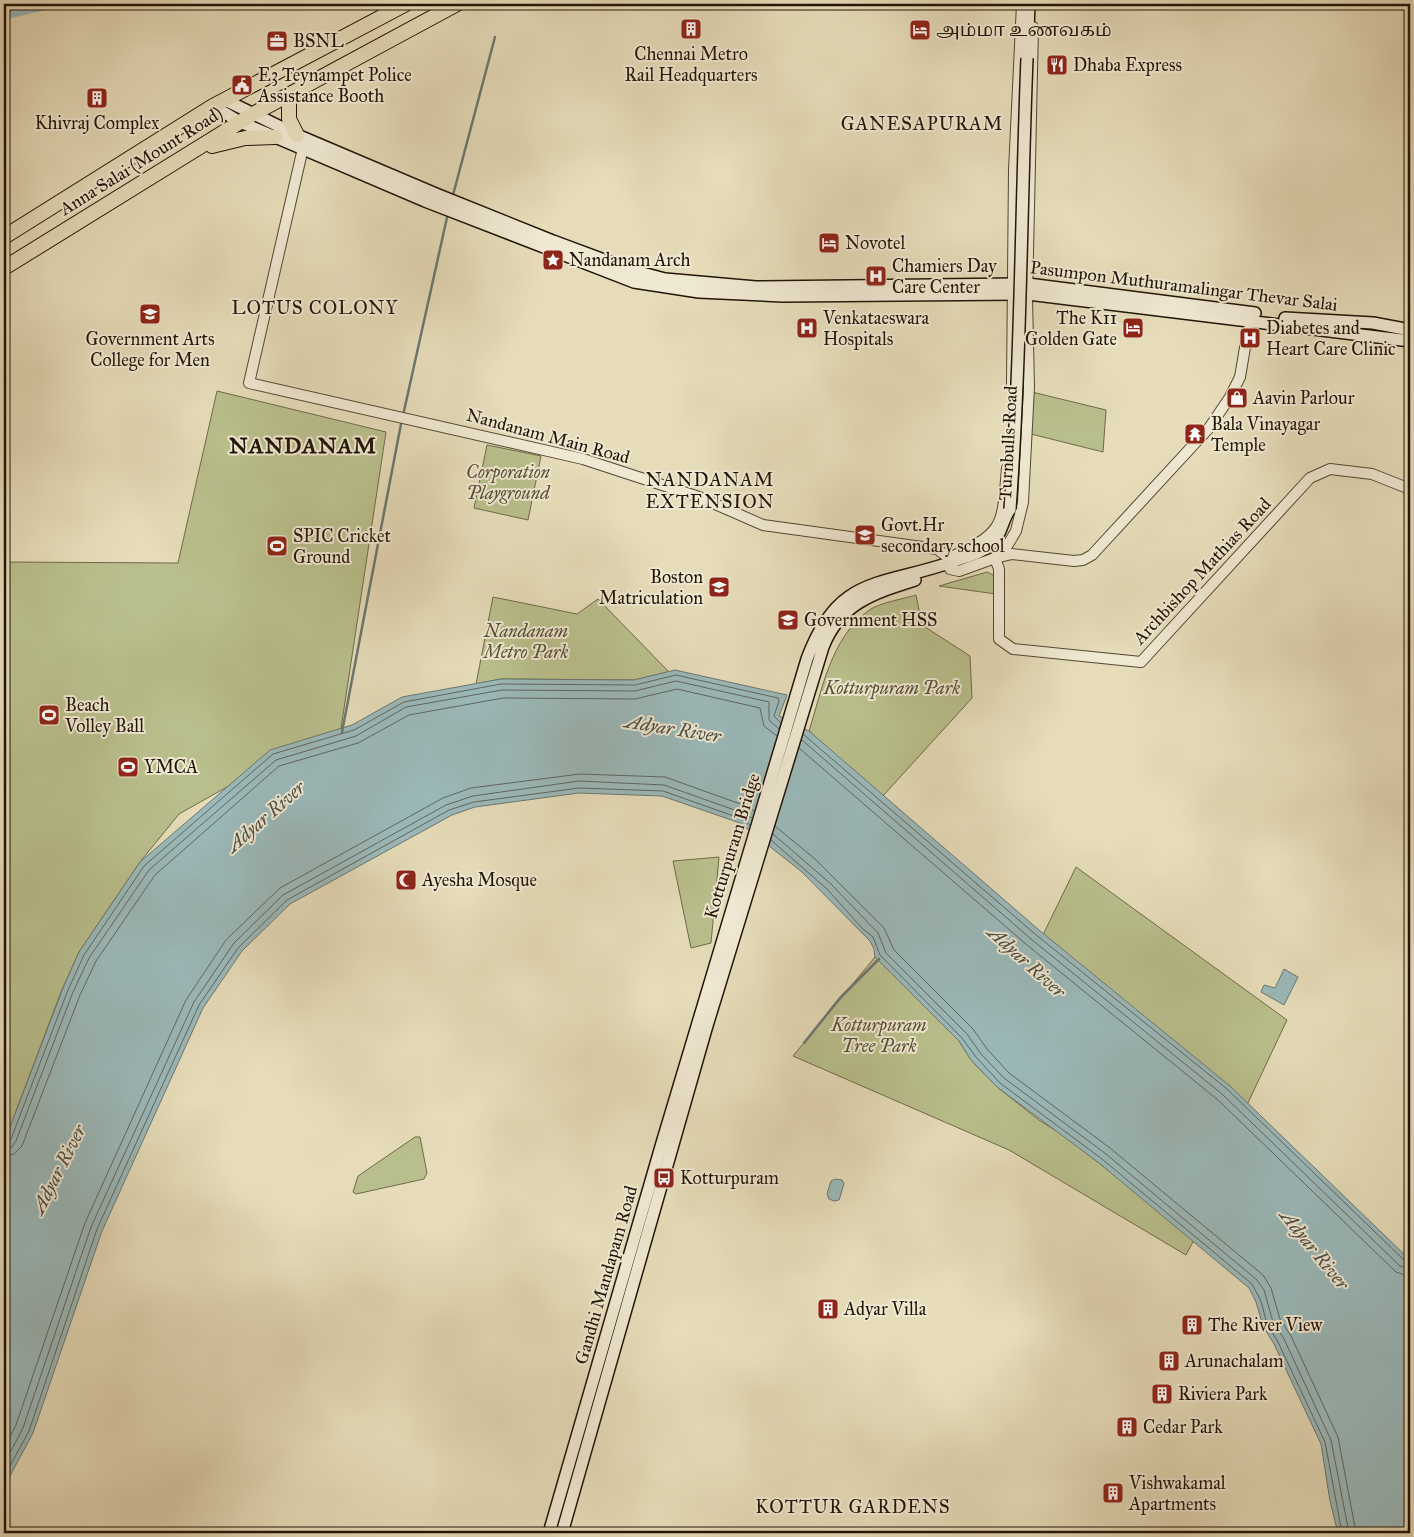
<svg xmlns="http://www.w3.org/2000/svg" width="1414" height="1537" viewBox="0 0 1414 1537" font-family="'IM FELL Great Primer','Noto Serif Tamil',serif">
  <rect width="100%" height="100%" fill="#e6dcb9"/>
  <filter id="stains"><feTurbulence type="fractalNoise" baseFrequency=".004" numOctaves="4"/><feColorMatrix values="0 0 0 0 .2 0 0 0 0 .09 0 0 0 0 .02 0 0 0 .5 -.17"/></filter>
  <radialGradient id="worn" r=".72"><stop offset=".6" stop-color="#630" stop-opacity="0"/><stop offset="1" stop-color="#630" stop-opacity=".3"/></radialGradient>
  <path fill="#b9bf8c" stroke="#6e6a49" d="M 217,391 L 386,432 L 340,735 L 234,783 L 179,814 L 140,862 L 79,952 L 61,992 L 4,1143 L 4,562 L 178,563 Z
    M 1032,392 L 1106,410 L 1103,452 L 1031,434 Z
    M 487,445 L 541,456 L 528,520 L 474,508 Z
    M 987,572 L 997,577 L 996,594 L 939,586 Z
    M 916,595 L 922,625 L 970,656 L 972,698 L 882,797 L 809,731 C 822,690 831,638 868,611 C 878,603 903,599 916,595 Z
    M 493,597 L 577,614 L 598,599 L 669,672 L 634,680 L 501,679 L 476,684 Z
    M 719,857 L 711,943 L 691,948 L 673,861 Z
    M 1076,867 L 1287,1020 L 1246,1107 L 1040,941 Z
    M 875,957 L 959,1041 L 971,1060 L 997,1087 L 1039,1120 L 1072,1141 L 1194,1240 L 1186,1255 L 1009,1150 L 793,1056 Z
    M 415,1137 L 420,1137 L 427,1173 L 424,1179 L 356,1194 L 353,1192 L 358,1176 Z"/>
  <path fill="#9bb9ba" stroke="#6b7772" d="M 675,670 L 787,695 L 779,716 L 809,731 L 1039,930 L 1230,1086 L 1410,1260 L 1410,1533 L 1338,1533 L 1330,1501 L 1321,1444 L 1274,1344 L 1263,1326 L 1256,1302 L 1249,1288 L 1099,1163 L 997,1087 L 971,1060 L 959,1041 L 875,957 L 874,949 L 870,941 L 802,872 L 740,823 L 662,796 L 579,793 L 475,807 L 452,815 L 290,904 L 242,951 L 203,1008 L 102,1231 L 33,1433 L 4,1487 L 4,1143 L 63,988 L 79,952 L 140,862 L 270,750 L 352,725 L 402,697 L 501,679 L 634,680 Z
    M 1284,969 L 1298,977 L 1284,1005 L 1261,992 L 1264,985 L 1275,988 Z
    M 835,1179 L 842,1180 L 844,1184 L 839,1200 L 834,1201 L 829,1199 L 827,1194 L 831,1181 Z"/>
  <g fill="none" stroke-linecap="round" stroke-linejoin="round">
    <path stroke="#5e6660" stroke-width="1" d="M 803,734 L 1035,934 L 1227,1089 L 1405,1261 L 1410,1263
      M 802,740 L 1031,939 L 1222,1094 L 1400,1266 L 1410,1269
      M 799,748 L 1027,945 L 1218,1100 L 1396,1272 L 1410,1277
      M 775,826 L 815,859 L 884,928 L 894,950 L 973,1029 L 987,1049 L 1009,1073 L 1110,1148 L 1263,1275 L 1271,1288 L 1280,1319 L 1291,1336 L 1338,1437 L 1356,1533
      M 773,834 L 831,884 L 878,933 L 886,953 L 967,1034 L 981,1054 L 1004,1078 L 1106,1154 L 1257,1280 L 1264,1290 L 1273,1322 L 1284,1339 L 1331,1440 L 1349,1533
      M 771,840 L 827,889 L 862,928 L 873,937 L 880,955 L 962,1038 L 976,1057 L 1000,1083 L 1102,1159 L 1252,1284 L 1261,1301 L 1267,1324 L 1278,1342 L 1325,1442 L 1342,1533
      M 4,1143 L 11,1139 L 68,990 L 84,955 L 144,866 L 273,754 L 354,730 L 404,702 L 501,684 L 635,685 L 676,675 L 778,698 L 779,701 L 774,716 L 781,723
      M 4,1149 L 12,1147 L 16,1141 L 73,992 L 89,958 L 149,870 L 276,760 L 356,736 L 406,707 L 502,690 L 635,691 L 676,681 L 769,702 L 769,720 L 779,729
      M 4,1156 L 14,1154 L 22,1146 L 80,995 L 96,961 L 155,875 L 279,766 L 358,743 L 409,715 L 503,698 L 635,699 L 677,689 L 760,708 L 764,726 L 777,736
      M 4,1448 L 16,1425 L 85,1223 L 186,1000 L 226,940 L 280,888 L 443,798 L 471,788 L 580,774 L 665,777 L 746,806 L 754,811
      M 4,1464 L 23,1428 L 91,1227 L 194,1002 L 234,943 L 283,895 L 446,805 L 473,796 L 579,781 L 664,785 L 743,813 L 752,818
      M 4,1477 L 29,1431 L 97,1229 L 199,1005 L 238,948 L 287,900 L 449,810 L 474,802 L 579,788 L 663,791 L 742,819 L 750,825"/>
    <path stroke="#6b7772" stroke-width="2.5" d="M 453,195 L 495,37
      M 404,411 L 448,213
      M 342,732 L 401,424
      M 804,1043 L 840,998 L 879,959"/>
    <path stroke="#9bb9ba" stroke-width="9" d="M 4,15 L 52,4"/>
    <g stroke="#534633" stroke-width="12">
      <path id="tertiary" d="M 303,148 L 249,383 L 583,459 L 699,497 L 763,525 L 937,549 L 949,558
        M 1248,330 L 1240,377 L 1230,397 L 1209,428 L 1092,555 L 1083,560 L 1074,561 L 1012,554 L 995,558 L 999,569 L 999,639 L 1013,649 L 1141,662 L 1310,478 L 1330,469 L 1372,474 L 1410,489
        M 1012,384 L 1014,170 L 1022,4
        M 947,563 L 949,558 C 1005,532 1002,527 1007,468
        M 950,569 L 959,571 L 995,558 L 1007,546 L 1016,531 L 1023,502 L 1029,387 L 1027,298 L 1033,27"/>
    </g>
    <g stroke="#221406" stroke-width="14">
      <path id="secondary" d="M 1027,58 L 1029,4
        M 225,100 L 297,135 L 436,194 L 553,241 L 631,270 L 665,279 L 756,287 L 1028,284 L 1255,313
        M 213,106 L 240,122 L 425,201 L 634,282 L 699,292 L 783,296 L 1028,294 L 1410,341
        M 1285,318 L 1373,323 L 1410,330
        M 549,1533 L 662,1143 L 807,659 C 838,575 879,587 952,562 C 965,557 980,554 990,545 C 1002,535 1002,520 1010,509
        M 562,1533 L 706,1029 L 823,647 C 840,603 874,593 915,580"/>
    </g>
    <g stroke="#221406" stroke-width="16">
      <path id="primary" d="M 289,95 L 289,119 L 297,135
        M 212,146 L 245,138 L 275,137
        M 4,237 L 213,106 L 406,4
        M 4,268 L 253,114 L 457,4"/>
    </g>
    <use href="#tertiary" stroke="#efe8d2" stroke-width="10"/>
    <use href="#secondary" stroke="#efe8d2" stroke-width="11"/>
    <use href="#primary" stroke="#e6dcb9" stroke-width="14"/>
    <g stroke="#221406" stroke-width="14" stroke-linecap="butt">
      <path id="secondary-bridge" d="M 1010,509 C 1021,359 1021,208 1027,58"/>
    </g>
    <use href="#secondary-bridge" stroke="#efe8d2" stroke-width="11"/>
  </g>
  <defs>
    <g id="building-square" transform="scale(1.125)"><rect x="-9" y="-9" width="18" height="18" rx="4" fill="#8f2418" stroke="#efe8d2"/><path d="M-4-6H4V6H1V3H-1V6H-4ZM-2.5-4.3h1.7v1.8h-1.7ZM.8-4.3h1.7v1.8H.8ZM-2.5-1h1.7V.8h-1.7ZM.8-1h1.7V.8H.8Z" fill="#fff"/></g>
    <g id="hotel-square" transform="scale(1.125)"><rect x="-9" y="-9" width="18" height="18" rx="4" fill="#8f2418" stroke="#efe8d2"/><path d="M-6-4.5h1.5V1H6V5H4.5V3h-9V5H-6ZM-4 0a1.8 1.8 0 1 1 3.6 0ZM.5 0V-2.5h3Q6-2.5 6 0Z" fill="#fff"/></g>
    <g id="office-square" transform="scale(1.125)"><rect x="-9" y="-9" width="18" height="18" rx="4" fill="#8f2418" stroke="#efe8d2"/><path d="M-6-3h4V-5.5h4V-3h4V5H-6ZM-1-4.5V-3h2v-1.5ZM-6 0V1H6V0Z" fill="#fff"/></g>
    <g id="restaurant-square" transform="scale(1.125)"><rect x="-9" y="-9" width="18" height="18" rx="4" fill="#8f2418" stroke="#efe8d2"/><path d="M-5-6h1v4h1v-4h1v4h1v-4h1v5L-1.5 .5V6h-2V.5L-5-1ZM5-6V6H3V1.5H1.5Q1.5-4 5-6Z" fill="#fff"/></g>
    <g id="civic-square" transform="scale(1.125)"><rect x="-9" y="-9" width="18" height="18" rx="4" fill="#8f2418" stroke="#efe8d2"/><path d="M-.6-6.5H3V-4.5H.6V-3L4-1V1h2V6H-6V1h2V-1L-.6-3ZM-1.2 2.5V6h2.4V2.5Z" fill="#fff"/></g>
    <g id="sight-square" transform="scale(1.125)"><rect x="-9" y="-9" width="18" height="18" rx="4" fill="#8f2418" stroke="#efe8d2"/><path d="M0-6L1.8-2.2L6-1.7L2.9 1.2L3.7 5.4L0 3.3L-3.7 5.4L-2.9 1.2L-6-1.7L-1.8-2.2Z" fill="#fff"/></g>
    <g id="hospital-square" transform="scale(1.125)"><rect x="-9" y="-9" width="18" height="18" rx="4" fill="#8f2418" stroke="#efe8d2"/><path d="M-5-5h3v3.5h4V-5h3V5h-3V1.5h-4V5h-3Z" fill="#fff"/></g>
    <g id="university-square" transform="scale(1.125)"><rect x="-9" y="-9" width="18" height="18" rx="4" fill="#8f2418" stroke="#efe8d2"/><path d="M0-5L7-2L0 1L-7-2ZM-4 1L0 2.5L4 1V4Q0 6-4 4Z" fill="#fff"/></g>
    <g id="shop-square" transform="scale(1.125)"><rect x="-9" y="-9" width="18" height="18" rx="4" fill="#8f2418" stroke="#efe8d2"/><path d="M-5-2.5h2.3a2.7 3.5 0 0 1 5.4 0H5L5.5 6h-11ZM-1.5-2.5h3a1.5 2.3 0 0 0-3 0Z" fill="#fff"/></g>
    <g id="temple-square" transform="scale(1.125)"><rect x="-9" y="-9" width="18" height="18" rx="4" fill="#8f2418" stroke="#efe8d2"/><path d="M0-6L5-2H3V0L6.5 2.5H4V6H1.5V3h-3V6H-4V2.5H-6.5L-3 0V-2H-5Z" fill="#fff"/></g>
    <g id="school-square" transform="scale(1.125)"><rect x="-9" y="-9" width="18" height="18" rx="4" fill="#8f2418" stroke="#efe8d2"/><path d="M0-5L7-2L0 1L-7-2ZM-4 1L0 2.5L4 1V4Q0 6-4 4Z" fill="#fff"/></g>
    <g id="stadium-square" transform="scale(1.125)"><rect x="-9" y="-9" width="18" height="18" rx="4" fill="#8f2418" stroke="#efe8d2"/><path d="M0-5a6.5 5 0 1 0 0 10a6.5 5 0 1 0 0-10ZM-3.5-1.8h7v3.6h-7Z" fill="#fff"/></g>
    <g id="mosque-square" transform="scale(1.125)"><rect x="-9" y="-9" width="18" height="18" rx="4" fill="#8f2418" stroke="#efe8d2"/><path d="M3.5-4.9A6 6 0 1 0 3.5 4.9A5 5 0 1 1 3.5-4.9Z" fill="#fff"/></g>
    <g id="bus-square" transform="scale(1.125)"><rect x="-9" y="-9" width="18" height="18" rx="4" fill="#8f2418" stroke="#efe8d2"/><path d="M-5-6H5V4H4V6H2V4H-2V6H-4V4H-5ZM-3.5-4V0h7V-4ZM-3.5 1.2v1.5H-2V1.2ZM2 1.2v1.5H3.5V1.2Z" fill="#fff"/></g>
  </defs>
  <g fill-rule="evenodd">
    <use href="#building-square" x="691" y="29"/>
    <use href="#hotel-square" x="920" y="30"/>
    <use href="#office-square" x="277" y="41"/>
    <use href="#restaurant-square" x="1057" y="65"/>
    <use href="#civic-square" x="242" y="85"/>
    <use href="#building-square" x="97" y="98"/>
    <use href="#hotel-square" x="829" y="243"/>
    <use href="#sight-square" x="553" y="260"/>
    <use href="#hospital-square" x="876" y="276"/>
    <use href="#university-square" x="150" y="314"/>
    <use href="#hospital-square" x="807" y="328"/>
    <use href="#hotel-square" x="1133" y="328"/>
    <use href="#hospital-square" x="1250" y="338"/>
    <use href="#shop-square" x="1237" y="398"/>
    <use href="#temple-square" x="1195" y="434"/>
    <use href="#school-square" x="865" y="535"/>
    <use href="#stadium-square" x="277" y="546"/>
    <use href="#school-square" x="719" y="587"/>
    <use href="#school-square" x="788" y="620"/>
    <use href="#stadium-square" x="49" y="715"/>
    <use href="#stadium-square" x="128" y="767"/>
    <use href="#mosque-square" x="406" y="880"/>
    <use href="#bus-square" x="664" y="1178"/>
    <use href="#building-square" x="828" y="1309"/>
    <use href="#building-square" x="1192" y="1325"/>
    <use href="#building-square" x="1169" y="1361"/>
    <use href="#building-square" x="1162" y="1394"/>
    <use href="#building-square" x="1127" y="1427"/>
    <use href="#building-square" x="1113" y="1493"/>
  </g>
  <g text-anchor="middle" stroke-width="4" stroke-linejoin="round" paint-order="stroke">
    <g font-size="18" fill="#221406" stroke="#efe8d2" text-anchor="start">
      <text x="936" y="36">அம்மா உணவகம்</text>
      <text x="293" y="47">BSNL</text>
      <text x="691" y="60" text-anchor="middle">Chennai Metro<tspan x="691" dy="21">Rail Headquarters</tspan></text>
      <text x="1073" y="71">Dhaba Express</text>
      <text x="258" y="81">E3 Teynampet Police<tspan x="258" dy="21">Assistance Booth</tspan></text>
      <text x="97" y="129" text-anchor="middle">Khivraj Complex</text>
      <text x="845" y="249">Novotel</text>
      <text x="569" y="266">Nandanam Arch</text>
      <text x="892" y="272">Chamiers Day<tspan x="892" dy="21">Care Center</tspan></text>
      <text x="823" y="324">Venkataeswara<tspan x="823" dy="21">Hospitals</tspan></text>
      <text x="1117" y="324" text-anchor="end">The K11<tspan x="1117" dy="21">Golden Gate</tspan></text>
      <text x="1266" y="334">Diabetes and<tspan x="1266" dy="21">Heart Care Clinic</tspan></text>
      <text x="150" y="345" text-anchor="middle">Government Arts<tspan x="150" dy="21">College for Men</tspan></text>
      <text x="1253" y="404">Aavin Parlour</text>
      <text x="1211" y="430">Bala Vinayagar<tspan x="1211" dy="21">Temple</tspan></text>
      <text x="881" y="531">Govt.Hr<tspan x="881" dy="21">secondary school</tspan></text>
      <text x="293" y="542">SPIC Cricket<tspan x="293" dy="21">Ground</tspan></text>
      <text x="703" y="583" text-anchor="end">Boston<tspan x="703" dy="21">Matriculation</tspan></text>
      <text x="804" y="626">Government HSS</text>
      <text x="65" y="711">Beach<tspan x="65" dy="21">Volley Ball</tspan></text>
      <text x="144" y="773">YMCA</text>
      <text x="422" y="886">Ayesha Mosque</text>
      <text x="680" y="1184">Kotturpuram</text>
      <text x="844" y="1315">Adyar Villa</text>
      <text x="1208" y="1331">The River View</text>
      <text x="1185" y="1367">Arunachalam</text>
      <text x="1178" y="1400">Riviera Park</text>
      <text x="1143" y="1433">Cedar Park</text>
      <text x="1129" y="1489">Vishwakamal<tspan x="1129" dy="21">Apartments</tspan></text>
    </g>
    <g font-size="18" fill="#221406" stroke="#efe8d2">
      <text transform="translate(141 161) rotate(-32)" y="6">Anna Salai (Mount Road)</text>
      <text transform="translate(1184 286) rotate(7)" y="6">Pasumpon Muthuramalingar Thevar Salai</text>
      <text transform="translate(548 436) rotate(15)" y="6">Nandanam Main Road</text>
      <text transform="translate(1008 443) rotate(-87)" y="6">Turnbulls Road</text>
      <text transform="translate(1202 571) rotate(-47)" y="6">Archbishop Mathias Road</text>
      <text transform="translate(732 846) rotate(-73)" y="6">Kotturpuram Bridge</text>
      <text transform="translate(606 1275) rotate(-74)" y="6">Gandhi Mandapam Road</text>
    </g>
    <g font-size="18" font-style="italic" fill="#575035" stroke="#efe8d2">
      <text x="508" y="478">Corporation<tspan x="508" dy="21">Playground</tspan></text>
      <text x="526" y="637">Nandanam<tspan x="526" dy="21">Metro Park</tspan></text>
      <text x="892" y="694">Kotturpuram Park</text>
      <text x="879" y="1031">Kotturpuram<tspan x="879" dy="21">Tree Park</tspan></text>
    </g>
    <g font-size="19" letter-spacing="1" fill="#221406" stroke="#efe8d2">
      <text x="922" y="130">GANESAPURAM</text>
      <text x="315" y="314">LOTUS COLONY</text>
      <text x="710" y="486">NANDANAM<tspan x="710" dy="22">EXTENSION</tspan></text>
      <text x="853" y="1513">KOTTUR GARDENS</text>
    </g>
    <g font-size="19" font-style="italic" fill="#4c4e45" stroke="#efe8d2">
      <text transform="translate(673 728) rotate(9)" y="7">Adyar River</text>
      <text transform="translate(265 816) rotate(-41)" y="7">Adyar River</text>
      <text transform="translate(1027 961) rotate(42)" y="7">Adyar River</text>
      <text transform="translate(58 1169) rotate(-63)" y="7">Adyar River</text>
      <text transform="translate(1315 1249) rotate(51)" y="7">Adyar River</text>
    </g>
    <g font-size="22" font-weight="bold" letter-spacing="1" fill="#221406" stroke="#efe8d2">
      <text x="303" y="453">NANDANAM</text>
    </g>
  </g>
  <rect width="1414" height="1537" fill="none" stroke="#e6dcb9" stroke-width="20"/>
  <rect x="5" y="5" width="1404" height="1527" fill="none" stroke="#221406" stroke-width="2.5"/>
  <rect x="10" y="10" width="1394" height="1517" fill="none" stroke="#221406"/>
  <rect width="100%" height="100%" filter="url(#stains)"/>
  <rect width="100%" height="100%" fill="url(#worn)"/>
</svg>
